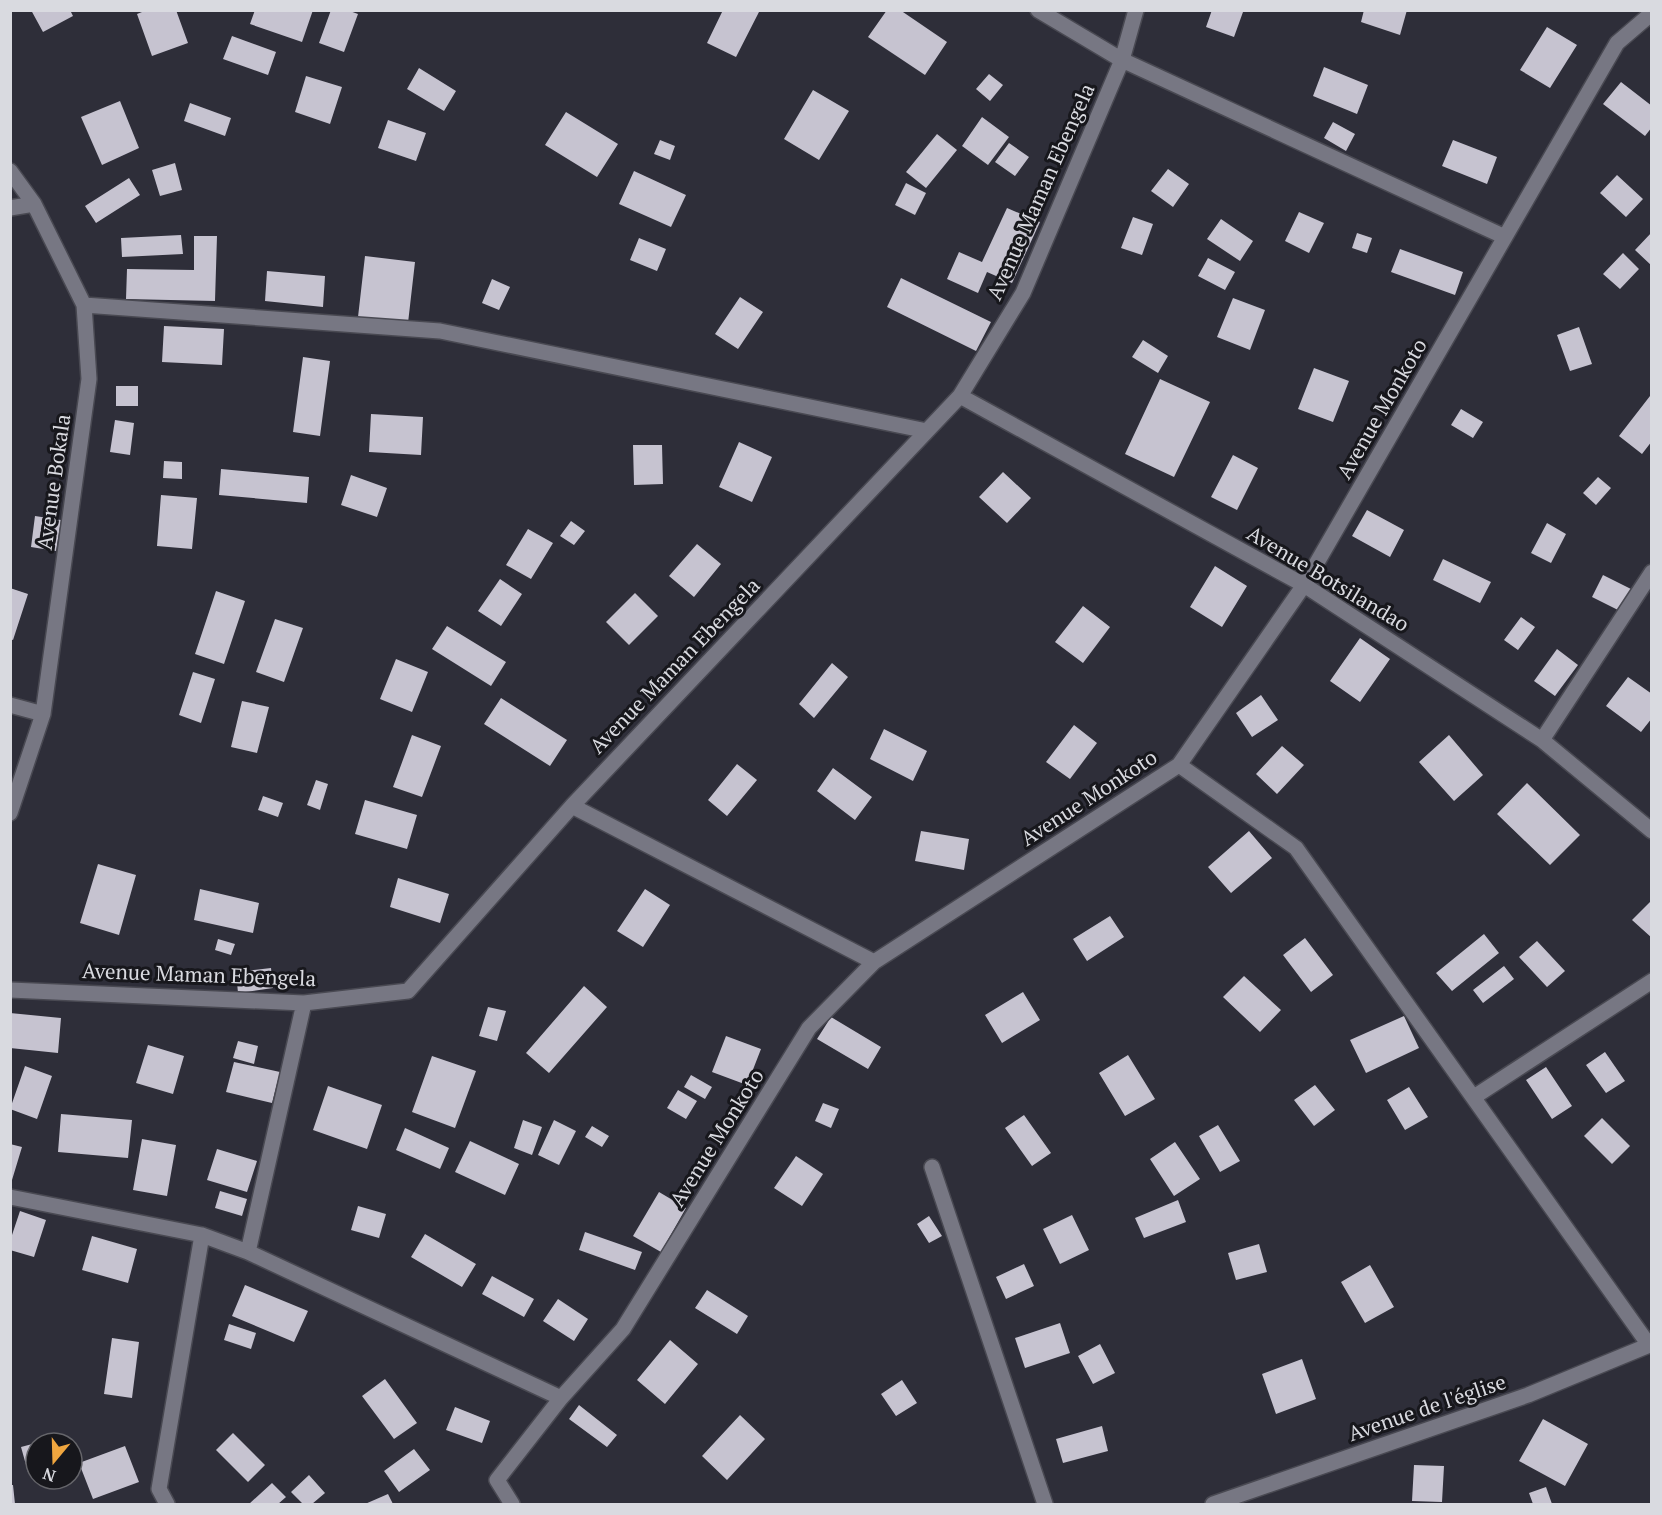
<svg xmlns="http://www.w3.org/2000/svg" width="1662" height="1515" viewBox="0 0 1662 1515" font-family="'PT Serif',serif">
  <rect width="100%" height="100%" fill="#2e2e39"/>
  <path fill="#c6c3d0" d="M 31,10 L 70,10 L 73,16 L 43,32 Z
    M 147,10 L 176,10 L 188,43 L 152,56 L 137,14 Z
    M 255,10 L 313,10 L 302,42 L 250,24 Z
    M 331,10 L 347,10 L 358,14 L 344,52 L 319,43 Z
    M 723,10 L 760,10 L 736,57 L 707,43 Z
    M 887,10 L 900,10 L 947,42 L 925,75 L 868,37 Z
    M 1212,10 L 1243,12 L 1234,37 L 1206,27 Z
    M 1364,10 L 1407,10 L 1400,35 L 1361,22 Z
    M 1547,27 L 1577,45 L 1550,88 L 1520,70 Z
    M 232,36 L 276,52 L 268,75 L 223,59 Z
    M 1324,67 L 1368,85 L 1357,114 L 1313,96 Z
    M 419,68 L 456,91 L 444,111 L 407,89 Z
    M 989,74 L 1003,85 L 990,101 L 976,89 Z
    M 306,76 L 342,87 L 330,124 L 295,112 Z
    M 1621,82 L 1652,106 L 1652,127 L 1645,136 L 1603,104 Z
    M 813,90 L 849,111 L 819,160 L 784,139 Z
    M 120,101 L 139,148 L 102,165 L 81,117 Z
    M 190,103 L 231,118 L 225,136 L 184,121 Z
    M 566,112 L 618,144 L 597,177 L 545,145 Z
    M 982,117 L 1009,137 L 988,165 L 962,146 Z
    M 388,120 L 426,133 L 416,161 L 378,148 Z
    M 1333,122 L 1355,134 L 1346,151 L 1324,138 Z
    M 937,134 L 957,150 L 926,188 L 906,172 Z
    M 660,140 L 675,146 L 670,160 L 654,154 Z
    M 1453,140 L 1497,157 L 1487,184 L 1442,166 Z
    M 1009,143 L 1029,157 L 1015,176 L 995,162 Z
    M 175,163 L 182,190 L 160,196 L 152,170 Z
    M 1168,169 L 1189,184 L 1173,207 L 1151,191 Z
    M 634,171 L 686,195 L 671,227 L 619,204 Z
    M 1617,175 L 1643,199 L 1626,217 L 1600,193 Z
    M 129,178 L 140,195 L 96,223 L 85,206 Z
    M 906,183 L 926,193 L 915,215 L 895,205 Z
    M 1007,208 L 1040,222 L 1012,283 L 987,272 L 978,293 L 947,279 L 959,252 L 982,262 Z
    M 1299,212 L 1324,223 L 1309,253 L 1285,241 Z
    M 1133,217 L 1153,224 L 1142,255 L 1121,248 Z
    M 1221,219 L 1253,241 L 1240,261 L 1207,239 Z
    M 1652,232 L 1652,266 L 1635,250 Z
    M 1357,233 L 1372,238 L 1367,253 L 1352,248 Z
    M 181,235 L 183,254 L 122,257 L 121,238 Z
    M 194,236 L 217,236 L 215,301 L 126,299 L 127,269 L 194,270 Z
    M 639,238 L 666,249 L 657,271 L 630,260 Z
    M 1400,249 L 1463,272 L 1455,295 L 1391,272 Z
    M 1623,253 L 1639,269 L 1620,289 L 1603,274 Z
    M 365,256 L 415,262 L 408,323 L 358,317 Z
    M 1208,258 L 1235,272 L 1225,290 L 1198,276 Z
    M 267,271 L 325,276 L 323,307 L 265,301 Z
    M 901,278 L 991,322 L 976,351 L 887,307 Z
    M 492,279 L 510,287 L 499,310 L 482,303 Z
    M 740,297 L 763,312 L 738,349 L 715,334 Z
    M 1233,298 L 1265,310 L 1250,350 L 1217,337 Z
    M 164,326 L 224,329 L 222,365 L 162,362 Z
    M 1579,327 L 1592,364 L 1570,371 L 1557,335 Z
    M 1143,340 L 1168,356 L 1158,373 L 1132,357 Z
    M 303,357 L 330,361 L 320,436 L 293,432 Z
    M 1314,368 L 1349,381 L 1333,422 L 1298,409 Z
    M 1160,379 L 1210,402 L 1174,477 L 1125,454 Z
    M 116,386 L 138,386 L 138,406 L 116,406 Z
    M 1650,396 L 1652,441 L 1642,454 L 1619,436 Z
    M 1461,409 L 1483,422 L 1473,438 L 1451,425 Z
    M 371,414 L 423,417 L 421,455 L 369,452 Z
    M 115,420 L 134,423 L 130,455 L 110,452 Z
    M 739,442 L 772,457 L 752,502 L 719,487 Z
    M 633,445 L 662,445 L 663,484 L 634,485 Z
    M 1233,455 L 1258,468 L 1237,510 L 1211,497 Z
    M 164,461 L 182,462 L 182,479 L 163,478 Z
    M 221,469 L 309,477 L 307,503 L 219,495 Z
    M 1003,472 L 1031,498 L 1007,523 L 979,497 Z
    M 351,475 L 387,488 L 377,517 L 341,505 Z
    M 1598,477 L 1611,488 L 1596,505 L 1583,493 Z
    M 161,495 L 197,498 L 192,549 L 157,546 Z
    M 1367,510 L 1404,530 L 1390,557 L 1352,536 Z
    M 35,516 L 61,520 L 56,551 L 31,547 Z
    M 571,521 L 585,531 L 574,545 L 560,536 Z
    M 1547,523 L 1566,534 L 1551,563 L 1531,553 Z
    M 528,529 L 553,543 L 531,579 L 506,565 Z
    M 697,544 L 721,564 L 694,597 L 669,576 Z
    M 1443,559 L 1491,582 L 1480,603 L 1433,580 Z
    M 1215,566 L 1247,586 L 1222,627 L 1190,607 Z
    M 1603,575 L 1631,589 L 1620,611 L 1592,597 Z
    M 500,579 L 522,594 L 501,626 L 478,611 Z
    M 10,588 L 28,594 L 13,640 L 10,639 Z
    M 216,591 L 245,601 L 224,664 L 195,654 Z
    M 635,593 L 658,616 L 629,645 L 606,622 Z
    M 1083,606 L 1110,627 L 1083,663 L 1055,642 Z
    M 1521,617 L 1535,627 L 1518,650 L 1504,640 Z
    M 275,619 L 303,628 L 284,682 L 256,672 Z
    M 447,626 L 506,662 L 491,686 L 432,649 Z
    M 1360,638 L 1390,659 L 1360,702 L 1330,681 Z
    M 1557,649 L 1578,665 L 1555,696 L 1534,681 Z
    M 396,659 L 428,672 L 412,712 L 380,699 Z
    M 832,663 L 848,677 L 814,718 L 799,704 Z
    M 193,672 L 215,679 L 201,723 L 179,715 Z
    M 1628,677 L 1652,694 L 1652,718 L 1641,732 L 1606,706 Z
    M 1261,695 L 1278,720 L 1252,737 L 1236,713 Z
    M 501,698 L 567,740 L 550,766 L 484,724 Z
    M 242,701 L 269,707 L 257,753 L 231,747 Z
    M 1074,725 L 1097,743 L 1070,779 L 1046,762 Z
    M 884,729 L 927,751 L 913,781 L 870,759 Z
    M 412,735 L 441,746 L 422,797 L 393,787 Z
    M 1449,735 L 1483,775 L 1454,801 L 1419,762 Z
    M 1282,746 L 1304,765 L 1277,794 L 1256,774 Z
    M 737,764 L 757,780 L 727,816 L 708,800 Z
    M 833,768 L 872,797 L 855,820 L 817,791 Z
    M 316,780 L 328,784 L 320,810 L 307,805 Z
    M 1527,783 L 1580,835 L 1550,865 L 1497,814 Z
    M 263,796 L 283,803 L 278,817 L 258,810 Z
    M 365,800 L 417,815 L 407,849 L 355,834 Z
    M 921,831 L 969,839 L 964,870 L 915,861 Z
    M 1249,831 L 1272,858 L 1231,893 L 1208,867 Z
    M 98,864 L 136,875 L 119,935 L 80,923 Z
    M 398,878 L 449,894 L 440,923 L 390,907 Z
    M 200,889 L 259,903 L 253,933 L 194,920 Z
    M 645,889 L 670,905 L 643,947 L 617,931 Z
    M 1652,900 L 1652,938 L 1632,920 Z
    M 1110,916 L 1124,937 L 1087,961 L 1073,939 Z
    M 1484,934 L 1499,953 L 1452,991 L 1436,973 Z
    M 1305,938 L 1333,975 L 1311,992 L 1283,955 Z
    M 218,939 L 235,944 L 231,955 L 215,950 Z
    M 1537,941 L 1565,971 L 1547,987 L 1519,957 Z
    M 1504,966 L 1514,979 L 1483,1003 L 1473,990 Z
    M 271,968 L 273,988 L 238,993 L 236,972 Z
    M 1244,976 L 1281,1010 L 1260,1032 L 1223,997 Z
    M 584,986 L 607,1007 L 549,1073 L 526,1053 Z
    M 1023,992 L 1040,1020 L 1002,1043 L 985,1015 Z
    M 488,1007 L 506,1011 L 497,1041 L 479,1036 Z
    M 10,1013 L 61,1018 L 58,1053 L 10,1048 Z
    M 1404,1016 L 1419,1048 L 1366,1073 L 1350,1040 Z
    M 831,1017 L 881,1047 L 868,1069 L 817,1039 Z
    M 726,1036 L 761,1049 L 747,1085 L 712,1072 Z
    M 238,1041 L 258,1046 L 254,1064 L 233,1058 Z
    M 148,1045 L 184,1056 L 173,1094 L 136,1083 Z
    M 1605,1052 L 1625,1081 L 1606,1093 L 1586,1065 Z
    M 1128,1055 L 1155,1099 L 1125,1116 L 1099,1073 Z
    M 432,1056 L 476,1071 L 455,1128 L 412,1112 Z
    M 234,1062 L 280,1072 L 272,1103 L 226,1092 Z
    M 25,1066 L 52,1076 L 37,1119 L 10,1109 Z
    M 1546,1067 L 1572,1106 L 1552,1119 L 1526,1080 Z
    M 691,1075 L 712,1087 L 705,1099 L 684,1087 Z
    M 1315,1085 L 1335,1110 L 1314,1126 L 1294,1100 Z
    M 328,1086 L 382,1105 L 367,1149 L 313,1130 Z
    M 1409,1087 L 1428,1117 L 1405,1130 L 1387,1100 Z
    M 678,1090 L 697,1101 L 686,1119 L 667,1108 Z
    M 823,1103 L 839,1109 L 831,1128 L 815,1121 Z
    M 61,1114 L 132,1120 L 128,1158 L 58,1152 Z
    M 1024,1115 L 1051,1153 L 1032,1166 L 1005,1128 Z
    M 1602,1118 L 1630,1146 L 1612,1164 L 1584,1136 Z
    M 523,1120 L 542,1127 L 532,1155 L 514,1148 Z
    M 554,1120 L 576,1131 L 559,1165 L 538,1155 Z
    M 1218,1125 L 1240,1161 L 1220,1172 L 1199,1136 Z
    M 592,1126 L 609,1136 L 602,1147 L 585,1137 Z
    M 405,1128 L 449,1148 L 440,1169 L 396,1150 Z
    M 142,1139 L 176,1145 L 167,1196 L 133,1190 Z
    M 470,1141 L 519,1164 L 505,1195 L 455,1172 Z
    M 1175,1142 L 1200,1179 L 1174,1196 L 1150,1159 Z
    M 10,1144 L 22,1147 L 12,1180 L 10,1179 Z
    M 217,1149 L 257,1161 L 247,1192 L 207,1180 Z
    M 796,1156 L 823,1174 L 802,1206 L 774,1188 Z
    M 220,1191 L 247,1199 L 242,1216 L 215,1208 Z
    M 659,1192 L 686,1208 L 661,1252 L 633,1236 Z
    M 1178,1200 L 1186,1222 L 1144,1238 L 1135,1218 Z
    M 358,1206 L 386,1214 L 379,1238 L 351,1230 Z
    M 20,1211 L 46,1220 L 34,1257 L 10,1250 L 10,1241 Z
    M 1072,1215 L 1089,1250 L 1060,1264 L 1043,1229 Z
    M 929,1216 L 942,1236 L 929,1243 L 917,1224 Z
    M 585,1232 L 642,1252 L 635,1270 L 579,1250 Z
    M 425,1234 L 476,1264 L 462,1287 L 411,1257 Z
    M 92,1236 L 137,1249 L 128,1283 L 82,1270 Z
    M 1259,1244 L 1267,1272 L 1236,1280 L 1228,1253 Z
    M 1024,1264 L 1034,1286 L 1006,1299 L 996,1277 Z
    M 1370,1265 L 1394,1307 L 1365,1323 L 1341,1282 Z
    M 492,1276 L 534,1299 L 524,1317 L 482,1294 Z
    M 245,1285 L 308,1311 L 294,1342 L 232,1316 Z
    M 707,1290 L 748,1316 L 737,1334 L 695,1308 Z
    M 558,1299 L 588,1319 L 574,1341 L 543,1321 Z
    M 1060,1323 L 1070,1353 L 1025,1368 L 1015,1338 Z
    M 229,1324 L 256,1333 L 251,1349 L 224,1340 Z
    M 112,1338 L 139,1342 L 132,1398 L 104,1394 Z
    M 670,1340 L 698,1364 L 665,1404 L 637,1380 Z
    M 1100,1344 L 1115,1373 L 1093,1384 L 1078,1356 Z
    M 1302,1359 L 1316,1399 L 1276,1414 L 1262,1374 Z
    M 385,1379 L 417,1423 L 394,1439 L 362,1396 Z
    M 902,1380 L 917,1403 L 896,1416 L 881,1394 Z
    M 579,1405 L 617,1435 L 607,1447 L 569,1419 Z
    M 455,1407 L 490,1421 L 482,1443 L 446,1430 Z
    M 740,1415 L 765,1439 L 727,1480 L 702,1456 Z
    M 1543,1419 L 1588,1444 L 1565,1486 L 1519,1461 Z
    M 1102,1426 L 1108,1451 L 1063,1463 L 1056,1439 Z
    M 233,1433 L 265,1465 L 248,1482 L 216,1450 Z
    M 63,1436 L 65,1443 L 40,1443 L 40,1442 Z
    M 36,1443 L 36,1470 L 28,1472 L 21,1447 Z
    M 125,1446 L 139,1482 L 93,1499 L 79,1463 Z
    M 414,1449 L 430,1470 L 399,1492 L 384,1471 Z
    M 1414,1465 L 1444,1466 L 1442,1502 L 1412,1501 Z
    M 309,1475 L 325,1493 L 312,1504 L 303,1504 L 291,1492 Z
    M 272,1483 L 286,1497 L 278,1504 L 249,1504 Z
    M 10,1485 L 13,1485 L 15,1504 L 10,1504 Z
    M 1546,1487 L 1552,1504 L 1533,1504 L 1529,1493 Z
    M 388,1494 L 393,1504 L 365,1504 Z"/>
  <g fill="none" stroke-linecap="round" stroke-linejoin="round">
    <g stroke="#494952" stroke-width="18">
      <path id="minor" d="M 1038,10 L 1122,60 L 1505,237
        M 10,171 L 34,204 L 84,305 L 89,379 L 43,714 L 10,813
        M 10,208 L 34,204
        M 84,305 L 440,331 L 927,431
        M 960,396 L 1304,585 L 1542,740 L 1652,831
        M 10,705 L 43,714
        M 1542,740 L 1652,572
        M 1179,765 L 1296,848 L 1649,1345
        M 572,806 L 874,962
        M 10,990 L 304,1003 L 408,991 L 572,806 L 960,396 L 1023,293 L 1122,60 L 1136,10
        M 304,1003 L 248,1252 L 561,1398
        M 1474,1097 L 1652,981
        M 932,1167 L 1045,1504
        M 10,1197 L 202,1235 L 248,1252
        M 167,1504 L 159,1489 L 202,1235
        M 512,1504 L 497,1480 L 561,1398 L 623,1329 L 809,1028 L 874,962 L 1179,765 L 1304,585 L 1617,43 L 1652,13
        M 1213,1504 L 1528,1395 L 1652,1344"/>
    </g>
    <use href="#minor" stroke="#777783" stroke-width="15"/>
  </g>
  <g text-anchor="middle" stroke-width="6" stroke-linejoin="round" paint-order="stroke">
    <g font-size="21" fill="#d9dae0" stroke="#17171c">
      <text transform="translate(1041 192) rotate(-66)" y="7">Avenue Maman Ebengela</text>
      <text transform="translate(1382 409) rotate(-60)" y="7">Avenue Monkoto</text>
      <text transform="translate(54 482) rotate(-82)" y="7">Avenue Bokala</text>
      <text transform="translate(1328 579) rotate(31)" y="7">Avenue Botsilandao</text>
      <text transform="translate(675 666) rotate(-46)" y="7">Avenue Maman Ebengela</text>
      <text transform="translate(1089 798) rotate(-33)" y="7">Avenue Monkoto</text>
      <text transform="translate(199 975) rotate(2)" y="7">Avenue Maman Ebengela</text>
      <text transform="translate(717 1138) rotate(-58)" y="7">Avenue Monkoto</text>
      <text transform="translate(1427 1408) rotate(-19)" y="7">Avenue de l'église</text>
    </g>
  </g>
  <rect width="1662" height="1515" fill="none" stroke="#d9dae0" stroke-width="24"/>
  <g transform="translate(54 1461) rotate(199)"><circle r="28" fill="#17171c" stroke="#65656a" stroke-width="1.5"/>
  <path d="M0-4.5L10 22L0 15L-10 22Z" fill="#f0a63f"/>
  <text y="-9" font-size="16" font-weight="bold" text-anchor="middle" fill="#d9dae0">N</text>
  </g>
</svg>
